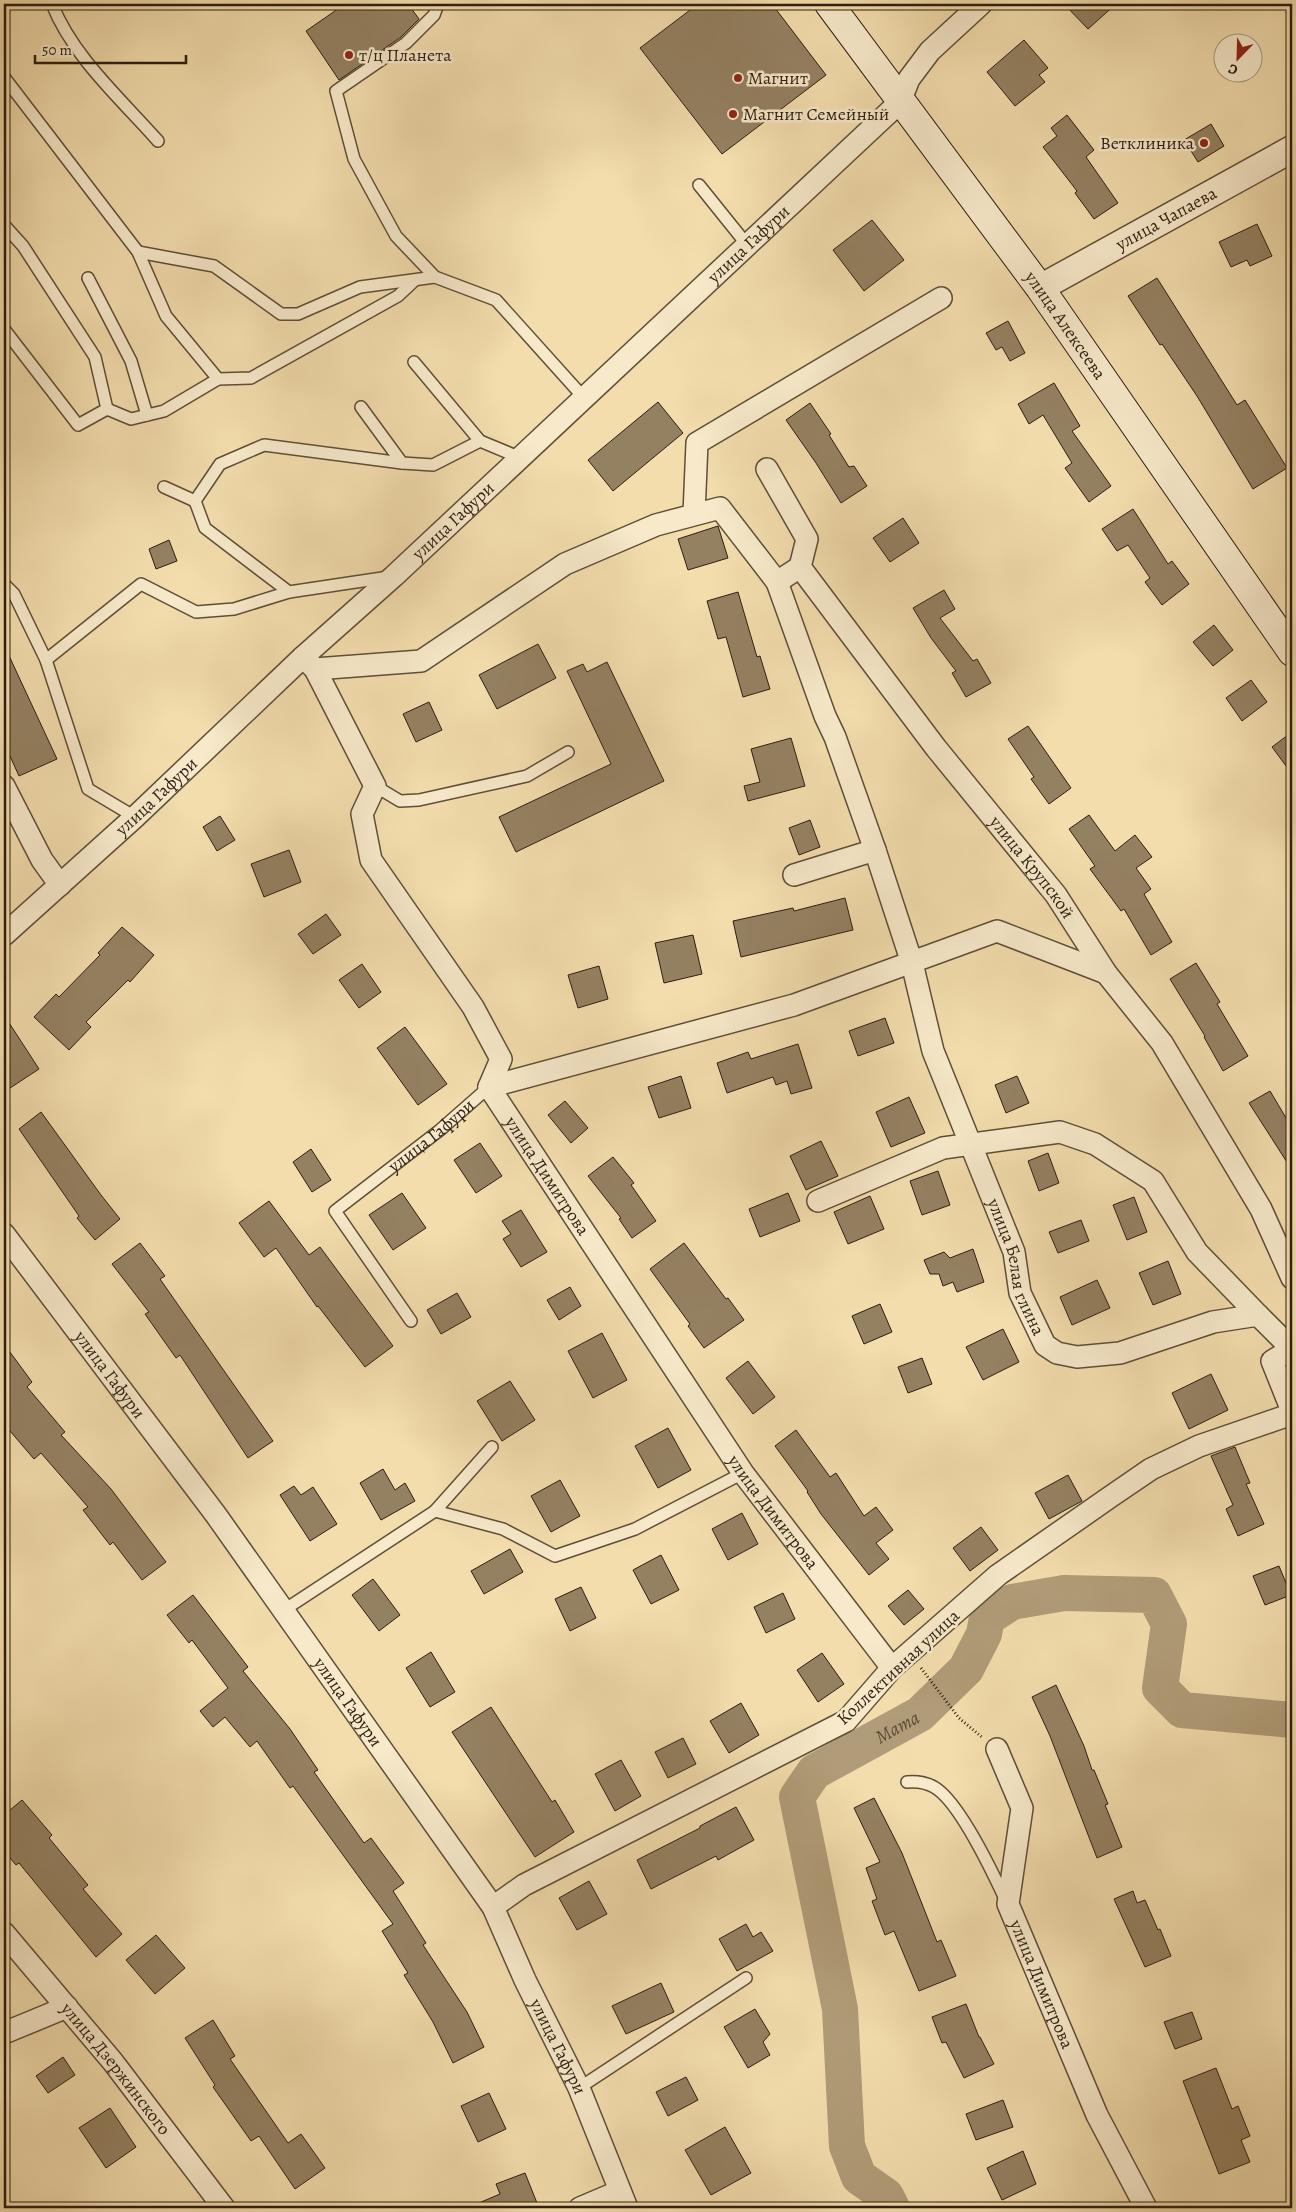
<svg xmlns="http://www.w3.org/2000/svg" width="1296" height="2212" viewBox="0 0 1296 2212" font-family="Alegreya,serif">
  <rect width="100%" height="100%" fill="#f3ddad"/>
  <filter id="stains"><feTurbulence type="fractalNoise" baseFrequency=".004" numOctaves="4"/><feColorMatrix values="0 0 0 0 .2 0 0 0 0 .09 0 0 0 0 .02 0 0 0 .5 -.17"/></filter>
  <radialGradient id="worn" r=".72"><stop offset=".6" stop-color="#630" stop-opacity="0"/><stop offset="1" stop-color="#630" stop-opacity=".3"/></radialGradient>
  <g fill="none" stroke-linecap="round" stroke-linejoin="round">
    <path stroke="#b09c78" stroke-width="36" id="s1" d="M 892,2208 L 886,2196 L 859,2177 L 847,2146 L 840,2009 L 797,1797 L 814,1772 L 920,1714 L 966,1669 L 984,1634 L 987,1618 L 1012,1602 L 1064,1593 L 1154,1595 L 1169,1624 L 1160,1688 L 1182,1710 L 1292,1720"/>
  </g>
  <path fill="#948162" stroke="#2d1e11" d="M 345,4 L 408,4 L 419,19 L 401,37 L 339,80 L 306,31 Z
    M 698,4 L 772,4 L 826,75 L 722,154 L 640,48 Z
    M 1064,4 L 1116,4 L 1088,29 Z
    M 1024,40 L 1048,68 L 1039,75 L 1045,82 L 1015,106 L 987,72 Z
    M 1067,115 L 1094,150 L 1086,157 L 1118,203 L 1094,219 L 1075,193 L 1077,191 L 1043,147 L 1057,136 L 1051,128 Z
    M 1211,124 L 1224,146 L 1198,162 L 1184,140 Z
    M 872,220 L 904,260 L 864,291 L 833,250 Z
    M 1257,224 L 1272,256 L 1250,266 L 1247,260 L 1231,267 L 1219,242 Z
    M 1157,278 L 1237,405 L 1245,400 L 1287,468 L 1253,489 L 1197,396 L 1162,344 L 1160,345 L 1128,296 Z
    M 1008,321 L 1025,353 L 1010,361 L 1002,347 L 996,350 L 986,333 Z
    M 1054,383 L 1080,426 L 1072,431 L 1111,486 L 1089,502 L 1065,468 L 1072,463 L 1043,415 L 1029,424 L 1018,404 Z
    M 658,402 L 683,433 L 613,491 L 588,460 Z
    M 810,403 L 831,434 L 829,435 L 849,467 L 854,466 L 867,486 L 841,503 L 816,463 L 786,420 Z
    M 1133,509 L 1168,564 L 1172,561 L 1189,584 L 1162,605 L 1145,582 L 1150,578 L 1128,545 L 1117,551 L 1102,529 Z
    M 903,518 L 919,543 L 890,562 L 873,538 Z
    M 718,526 L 728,558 L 688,570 L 678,539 Z
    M 169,540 L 177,561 L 156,569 L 149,549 Z
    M 944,590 L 955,609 L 940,618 L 973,661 L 977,659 L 991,683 L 966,697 L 952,673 L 956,671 L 931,638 L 913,608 Z
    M 738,592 L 757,657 L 760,656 L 770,689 L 743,697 L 726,637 L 718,639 L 707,601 Z
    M 1214,625 L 1233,650 L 1213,666 L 1193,642 Z
    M 538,644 L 556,678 L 497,709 L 479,675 Z
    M 4,645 L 57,759 L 19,776 L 4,743 Z
    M 607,662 L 664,781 L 516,852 L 499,817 L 611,764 L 567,671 L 583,664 L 587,672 Z
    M 1251,680 L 1267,702 L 1242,721 L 1226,698 Z
    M 429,702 L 442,730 L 416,742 L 403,714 Z
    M 1028,726 L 1071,788 L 1049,804 L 1031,779 L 1034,777 L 1008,739 Z
    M 1292,732 L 1292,774 L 1272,747 Z
    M 791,738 L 805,786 L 748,801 L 744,786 L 760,782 L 751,749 Z
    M 1089,815 L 1115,851 L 1135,835 L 1152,857 L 1136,868 L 1151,889 L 1144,894 L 1172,942 L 1151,955 L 1124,909 L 1121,911 L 1090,869 L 1095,866 L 1069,829 Z
    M 220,816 L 235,840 L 217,851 L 203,827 Z
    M 810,820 L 820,847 L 799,855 L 789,828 Z
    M 289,850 L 301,882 L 264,897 L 251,864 Z
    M 845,898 L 853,930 L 741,957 L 733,921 L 793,908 L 794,911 Z
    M 326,914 L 341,935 L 313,954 L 298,934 Z
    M 122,927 L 154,955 L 130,982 L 128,980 L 86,1022 L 91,1027 L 69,1050 L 34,1017 L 56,994 L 59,997 L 100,955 L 98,953 Z
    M 693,935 L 702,974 L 664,983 L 655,943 Z
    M 1196,963 L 1220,1002 L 1217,1004 L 1248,1056 L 1223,1071 L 1204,1037 L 1205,1036 L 1170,979 Z
    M 362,964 L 381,992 L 359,1008 L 339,980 Z
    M 599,966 L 608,999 L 578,1008 L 568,975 Z
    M 4,1015 L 39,1069 L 4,1092 Z
    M 885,1018 L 894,1043 L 858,1056 L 849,1031 Z
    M 405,1027 L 447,1084 L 418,1105 L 377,1048 Z
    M 798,1044 L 812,1088 L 791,1094 L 787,1081 L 776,1085 L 773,1077 L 727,1093 L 717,1063 L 748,1052 L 751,1059 Z
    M 681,1076 L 691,1108 L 659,1118 L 648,1087 Z
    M 1017,1076 L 1029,1103 L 1006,1113 L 995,1085 Z
    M 1270,1091 L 1292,1128 L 1292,1170 L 1249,1103 Z
    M 909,1097 L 925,1133 L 891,1147 L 876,1112 Z
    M 565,1101 L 588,1128 L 571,1143 L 548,1115 Z
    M 41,1112 L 101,1195 L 120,1219 L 95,1240 L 77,1218 L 79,1216 L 19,1129 Z
    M 821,1141 L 838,1176 L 806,1190 L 790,1156 Z
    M 480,1143 L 502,1176 L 476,1193 L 454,1160 Z
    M 311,1149 L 331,1180 L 312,1192 L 293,1162 Z
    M 1048,1153 L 1059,1183 L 1039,1191 L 1028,1161 Z
    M 613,1157 L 634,1183 L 631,1185 L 656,1221 L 632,1238 L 619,1219 L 621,1218 L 588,1176 Z
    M 938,1171 L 950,1205 L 922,1215 L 910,1181 Z
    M 402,1193 L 426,1228 L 393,1250 L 369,1215 Z
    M 788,1193 L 800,1221 L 760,1237 L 749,1209 Z
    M 870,1196 L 884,1229 L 848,1244 L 834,1212 Z
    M 1134,1197 L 1147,1232 L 1127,1240 L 1113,1205 Z
    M 269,1201 L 309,1255 L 320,1247 L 393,1346 L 365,1367 L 318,1306 L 317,1307 L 276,1248 L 264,1257 L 239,1223 Z
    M 521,1210 L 547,1252 L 521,1267 L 503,1239 L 511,1234 L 502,1221 Z
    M 1081,1220 L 1089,1241 L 1058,1253 L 1049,1232 Z
    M 140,1243 L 165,1276 L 160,1279 L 273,1441 L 248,1458 L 180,1355 L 176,1358 L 145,1314 L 149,1312 L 112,1264 Z
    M 684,1243 L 726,1299 L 728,1298 L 744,1320 L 704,1348 L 688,1326 L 690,1324 L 650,1269 Z
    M 973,1249 L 984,1282 L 957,1292 L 953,1282 L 943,1286 L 939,1274 L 930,1274 L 924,1260 L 944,1252 L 950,1258 Z
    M 1168,1261 L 1181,1294 L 1153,1305 L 1139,1273 Z
    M 1097,1280 L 1110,1308 L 1072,1325 L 1060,1297 Z
    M 570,1287 L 581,1306 L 559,1320 L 547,1300 Z
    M 457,1293 L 471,1317 L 441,1334 L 427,1310 Z
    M 880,1304 L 892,1332 L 864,1344 L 852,1316 Z
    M 1003,1329 L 1019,1362 L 983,1380 L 966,1347 Z
    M 602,1333 L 627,1380 L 593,1398 L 568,1351 Z
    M 4,1344 L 32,1382 L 27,1387 L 65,1432 L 61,1435 L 111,1489 L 166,1562 L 142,1580 L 113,1542 L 110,1545 L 83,1510 L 88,1507 L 41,1453 L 34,1459 L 4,1424 Z
    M 922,1358 L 932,1384 L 908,1393 L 898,1367 Z
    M 748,1361 L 775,1397 L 753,1414 L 726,1378 Z
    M 1211,1374 L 1228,1410 L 1189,1429 L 1172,1393 Z
    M 510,1381 L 535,1420 L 502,1441 L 477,1401 Z
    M 668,1428 L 691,1470 L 658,1488 L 635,1446 Z
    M 796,1430 L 830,1477 L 836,1473 L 864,1516 L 876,1507 L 893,1530 L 876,1543 L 889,1559 L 869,1575 L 821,1514 L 807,1492 L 808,1491 L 775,1446 Z
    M 1235,1447 L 1250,1483 L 1246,1484 L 1264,1524 L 1238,1536 L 1226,1509 L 1233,1505 L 1211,1456 Z
    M 383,1469 L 395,1490 L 405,1483 L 415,1501 L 381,1520 L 360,1483 Z
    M 1068,1475 L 1082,1501 L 1049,1519 L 1035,1493 Z
    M 560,1480 L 580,1516 L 551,1532 L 531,1496 Z
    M 294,1486 L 301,1495 L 313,1487 L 337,1524 L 310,1541 L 280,1495 Z
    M 742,1513 L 758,1544 L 728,1560 L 712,1529 Z
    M 981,1527 L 998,1550 L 970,1571 L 953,1548 Z
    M 510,1549 L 523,1572 L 484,1594 L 471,1571 Z
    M 661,1555 L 679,1590 L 651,1604 L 633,1570 Z
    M 1279,1566 L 1291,1595 L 1265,1605 L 1253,1576 Z
    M 373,1579 L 400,1615 L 379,1631 L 352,1595 Z
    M 581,1587 L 596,1618 L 570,1631 L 555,1599 Z
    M 908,1590 L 924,1609 L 904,1625 L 888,1606 Z
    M 783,1593 L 795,1619 L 766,1633 L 754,1607 Z
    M 193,1595 L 248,1667 L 243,1671 L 290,1729 L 318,1770 L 314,1772 L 364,1843 L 371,1838 L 404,1883 L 393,1891 L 426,1943 L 423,1945 L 467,2012 L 484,2047 L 453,2063 L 433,2022 L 404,1975 L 408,1973 L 382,1931 L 393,1924 L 293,1786 L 290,1788 L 257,1741 L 250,1747 L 225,1717 L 213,1727 L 200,1711 L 228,1688 L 192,1640 L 189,1643 L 167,1615 Z
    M 431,1652 L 455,1692 L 430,1707 L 406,1668 Z
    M 822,1653 L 844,1684 L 818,1702 L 797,1670 Z
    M 1056,1685 L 1084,1746 L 1092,1770 L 1094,1770 L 1108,1804 L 1105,1805 L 1122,1847 L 1097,1858 L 1050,1736 L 1032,1697 Z
    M 741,1703 L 759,1735 L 729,1753 L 710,1721 Z
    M 491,1707 L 552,1802 L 555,1800 L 574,1832 L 535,1857 L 452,1732 Z
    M 683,1738 L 696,1764 L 668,1778 L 655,1752 Z
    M 621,1760 L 641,1796 L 615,1811 L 595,1774 Z
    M 874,1798 L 902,1853 L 937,1942 L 941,1940 L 956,1976 L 919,1991 L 894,1931 L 885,1935 L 872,1901 L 877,1899 L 866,1868 L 880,1862 L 854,1808 Z
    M 22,1800 L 52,1835 L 49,1838 L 88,1885 L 83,1889 L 122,1934 L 96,1957 L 19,1863 L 16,1865 L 4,1851 L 4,1815 Z
    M 736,1807 L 754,1840 L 718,1860 L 716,1856 L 651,1889 L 637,1860 L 700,1828 L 700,1826 Z
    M 589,1881 L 607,1914 L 577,1930 L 559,1898 Z
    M 1133,1891 L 1137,1903 L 1145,1900 L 1158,1930 L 1160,1929 L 1171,1956 L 1145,1967 L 1114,1899 Z
    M 746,1924 L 753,1937 L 761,1932 L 773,1951 L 737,1971 L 719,1939 Z
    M 156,1935 L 185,1968 L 155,1994 L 126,1960 Z
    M 661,1983 L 674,2012 L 626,2034 L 612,2006 Z
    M 966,2004 L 979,2037 L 980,2037 L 994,2064 L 964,2078 L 946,2042 L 942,2043 L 932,2017 Z
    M 755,2009 L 770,2034 L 763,2042 L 770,2055 L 748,2068 L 724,2027 Z
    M 1192,2012 L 1202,2039 L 1175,2049 L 1164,2022 Z
    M 213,2020 L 235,2056 L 230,2059 L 288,2143 L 301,2134 L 325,2168 L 295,2189 L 259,2136 L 251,2141 L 213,2087 L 215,2085 L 185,2038 Z
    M 63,2057 L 75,2075 L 48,2093 L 36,2076 Z
    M 1216,2068 L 1232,2109 L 1238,2106 L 1250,2136 L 1241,2140 L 1250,2162 L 1219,2174 L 1183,2081 Z
    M 686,2077 L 698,2100 L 668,2116 L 656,2092 Z
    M 489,2093 L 506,2129 L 478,2142 L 461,2106 Z
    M 1003,2100 L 1013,2127 L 976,2140 L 966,2114 Z
    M 110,2108 L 136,2147 L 106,2168 L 79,2128 Z
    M 725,2127 L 751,2173 L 711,2195 L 685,2150 Z
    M 1023,2151 L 1036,2184 L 1002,2200 L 987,2168 Z
    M 525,2173 L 539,2208 L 467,2208 L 500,2194 L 496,2184 Z"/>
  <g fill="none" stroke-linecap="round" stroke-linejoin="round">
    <g stroke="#5e4e38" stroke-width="14">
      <g id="service">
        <path d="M 52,4 C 73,57 121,99 158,141"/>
        <path d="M 4,77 L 138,252 L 166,316 L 218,379 L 164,411 L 131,419 L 107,409 L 78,425 L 4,329"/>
        <path d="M 699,185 L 748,246"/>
        <path d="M 4,225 L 23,246 L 95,357 L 107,409"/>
        <path d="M 138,252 L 214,266 L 281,314 L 298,314 L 360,287 L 435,277 L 496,300 L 585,399"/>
        <path d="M 435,277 L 396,236 L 354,159 L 336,91 L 406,43 L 434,15 L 438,4"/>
        <path d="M 88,278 L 131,361 L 147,415"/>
        <path d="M 414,362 L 480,441 L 521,458"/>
        <path d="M 218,379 L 251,378 L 398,296 L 414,281"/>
        <path d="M 361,407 L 402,463 L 433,465 L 480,441"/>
        <path d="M 164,487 L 195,501 L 220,464 L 264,445 L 402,463"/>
        <path d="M 195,501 L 205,528 L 289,592 L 389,577"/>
        <path d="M 4,584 L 14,594 L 46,660 L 88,789 L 135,817"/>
        <path d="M 46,660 L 141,584 L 196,612 L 234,609 L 289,592"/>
        <path d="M 375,786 L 400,801 L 419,800 L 527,776 L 568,752"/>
        <path id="s2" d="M 411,1321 L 335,1211 L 440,1130 L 489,1087"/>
        <path d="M 435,1511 L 492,1447"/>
        <path d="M 284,1610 L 435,1511 L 503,1529 L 555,1556 L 635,1529 L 743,1473"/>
        <path d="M 907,1782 C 917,1781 925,1782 934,1787 C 959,1801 993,1873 1006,1901"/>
        <path d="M 579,2088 L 746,1978"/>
      </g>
    </g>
    <g stroke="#5e4e38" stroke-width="24">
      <g id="minor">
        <path id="s3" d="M 767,469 L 807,539 L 800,567 L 936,748 L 1056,895 L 1106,973 L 1162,1043 L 1261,1209 L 1292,1278"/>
        <path d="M 694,514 L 697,443 L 941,298"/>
        <path d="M 777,582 L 825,716 L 835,737 L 875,850"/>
        <path id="s4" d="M 303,657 L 315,669 L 375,786 L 362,814 L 371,860 L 473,1007 L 501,1059 L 489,1087 L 743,1473 L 892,1668"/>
        <path d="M 315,669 L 421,661 L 565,564 L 656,525 L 720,508 L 777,582 L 800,567"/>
        <path d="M 4,786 L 42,860 L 60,885"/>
        <path id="s5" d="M 794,875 L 875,850 L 912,963 L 933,1051 L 1014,1252 L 1020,1293 L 1045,1345 L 1057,1353 L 1077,1357 L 1120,1353 L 1213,1322 L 1258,1315 L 1292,1349"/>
        <path id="s6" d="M 4,935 L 135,817 L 303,657 L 394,576 L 900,102 L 909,79 L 930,51 L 981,4"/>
        <path d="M 489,1087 L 794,1005 L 997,931 L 1106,973"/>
        <path d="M 818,1201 L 943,1148 L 1060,1132 L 1095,1144 L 1153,1181 L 1197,1252 L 1258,1315"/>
        <path id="s7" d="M 4,1234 L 216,1515 L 493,1907 L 525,1980 L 579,2088 L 627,2208"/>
        <path d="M 1292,1349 L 1272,1361 L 1292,1411"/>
        <path id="s8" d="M 997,1749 L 1022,1808 L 1008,1904 L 1097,2115 L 1146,2208"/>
        <path d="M 493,1907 L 524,1885 L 846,1721 L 892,1668 L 998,1575 L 1110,1497 L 1151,1469 L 1199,1446 L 1292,1414"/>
        <path id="s9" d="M 4,1933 L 113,2062 L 224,2208"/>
        <path d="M 4,2033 L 67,2007"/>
        <path d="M 580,2208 L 620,2191"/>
      </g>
    </g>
    <g stroke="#5e4e38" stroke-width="29">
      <g id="tertiary">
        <path id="s10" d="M 1040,288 L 1292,149"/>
      </g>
    </g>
    <g stroke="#2d1e11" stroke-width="30">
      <g id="secondary">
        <path id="s11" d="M 829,4 L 1040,288 L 1292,652"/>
      </g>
    </g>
    <path stroke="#2d1e11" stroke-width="3" stroke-dasharray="1 2.5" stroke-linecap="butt" d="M 921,1668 L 959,1718 L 983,1738"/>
    <use href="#service" stroke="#f7e9ca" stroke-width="11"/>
    <use href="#minor" stroke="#f7e9ca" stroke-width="21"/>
    <use href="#tertiary" stroke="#f7e9ca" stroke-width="26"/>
    <use href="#secondary" stroke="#f7e9ca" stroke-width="28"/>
  </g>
  <g fill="#8f2418" stroke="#f7e9ca" stroke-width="2">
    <circle cx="349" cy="55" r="5"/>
    <circle cx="738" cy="78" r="5"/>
    <circle cx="733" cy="114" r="5"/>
    <circle cx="1204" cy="143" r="5"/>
  </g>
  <g text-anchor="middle" stroke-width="5" stroke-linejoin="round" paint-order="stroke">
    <g font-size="18" fill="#2d1e11" stroke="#f7e9ca" text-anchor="start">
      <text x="359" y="61">т/ц Планета</text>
      <text x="748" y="84">Магнит</text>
      <text x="743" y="120">Магнит Семейный</text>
      <text x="1194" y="149" text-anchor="end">Ветклиника</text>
    </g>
    <g font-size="18" fill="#2d1e11" stroke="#f7e9ca">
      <text dy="6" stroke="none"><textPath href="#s10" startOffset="144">улица Чапаева</textPath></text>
      <text dy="6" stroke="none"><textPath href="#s6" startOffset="1016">улица Гафури</textPath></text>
      <text dy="6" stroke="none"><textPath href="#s11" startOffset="399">улица Алексеева</textPath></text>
      <text dy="6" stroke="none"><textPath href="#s6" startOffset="611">улица Гафури</textPath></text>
      <text dy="6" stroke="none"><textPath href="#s6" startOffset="206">улица Гафури</textPath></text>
      <text dy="6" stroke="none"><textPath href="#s3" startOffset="489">улица Крупской</textPath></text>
      <text dy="6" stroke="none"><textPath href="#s2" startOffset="256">улица Гафури</textPath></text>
      <text dy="6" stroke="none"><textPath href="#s4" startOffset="601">улица Димитрова</textPath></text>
      <text dy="6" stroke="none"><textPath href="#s5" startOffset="526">улица Белая глина</textPath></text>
      <text dy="6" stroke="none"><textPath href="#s7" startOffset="176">улица Гафури</textPath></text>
      <text dy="6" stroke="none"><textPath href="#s4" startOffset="1006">улица Димитрова</textPath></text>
      <text transform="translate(898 1667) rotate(-43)" y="6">Коллективная улица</text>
      <text dy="6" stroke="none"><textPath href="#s7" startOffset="581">улица Гафури</textPath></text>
      <text dy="6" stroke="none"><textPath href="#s8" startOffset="248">улица Димитрова</textPath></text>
      <text dy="6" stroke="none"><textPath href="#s7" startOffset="986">улица Гафури</textPath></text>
      <text dy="6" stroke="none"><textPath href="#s9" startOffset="176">улица Дзержинского</textPath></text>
    </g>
    <g font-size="19" font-style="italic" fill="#5b4a35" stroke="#f7e9ca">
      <text dy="7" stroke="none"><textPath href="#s1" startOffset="558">Мата</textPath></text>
    </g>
  </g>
  <rect width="1296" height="2212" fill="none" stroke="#f3ddad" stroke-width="20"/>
  <rect x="5" y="5" width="1286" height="2202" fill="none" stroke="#2d1e11" stroke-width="2.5"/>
  <rect x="10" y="10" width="1276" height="2192" fill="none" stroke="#2d1e11"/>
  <g transform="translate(1238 58) rotate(203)"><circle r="24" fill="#f7e9ca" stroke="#a69880"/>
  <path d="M0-4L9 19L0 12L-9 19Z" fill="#8f2418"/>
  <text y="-8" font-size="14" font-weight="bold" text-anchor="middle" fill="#2d1e11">С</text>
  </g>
  <path d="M35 55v8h151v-8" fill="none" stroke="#2d1e11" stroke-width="2.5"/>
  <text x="42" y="55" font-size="15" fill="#2d1e11" stroke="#f7e9ca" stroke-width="4" paint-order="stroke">50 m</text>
  <rect width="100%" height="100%" filter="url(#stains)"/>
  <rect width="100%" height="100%" fill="url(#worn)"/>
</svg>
